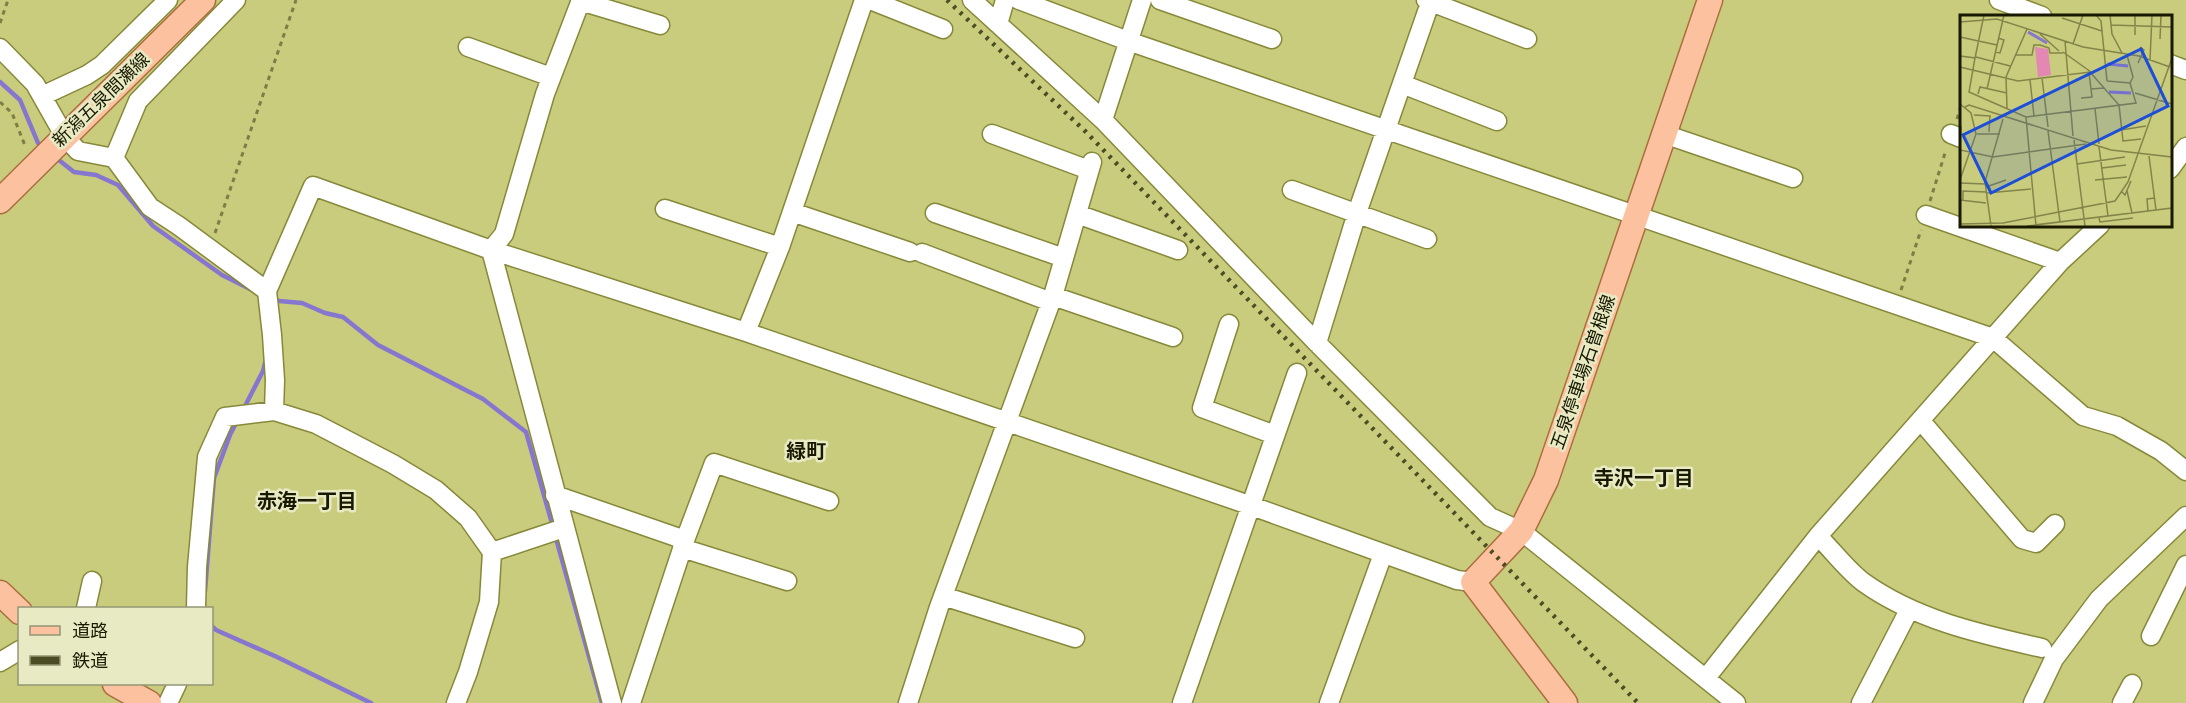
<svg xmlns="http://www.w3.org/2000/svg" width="2186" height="703" viewBox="0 0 2186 703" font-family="'PT Sans Narrow','Noto Sans JP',sans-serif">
  <rect width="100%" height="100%" fill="#c9cc7c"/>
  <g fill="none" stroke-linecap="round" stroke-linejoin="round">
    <path stroke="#8676cf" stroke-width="4.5" d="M 0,82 L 20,100 L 38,143 L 44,148
      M 55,157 L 74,172 L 96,175 L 118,185 L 153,226 L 222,275 L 252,290
      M 271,298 L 279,301 L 302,303 L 325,313 L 343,317 L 378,345 L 483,399 L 526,432 L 553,527
      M 244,408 L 263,371 L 266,359
      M 555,535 L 602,703
      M 205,591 L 214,478 L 230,435 L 237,421
      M 212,626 L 216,630 L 277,657 L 371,703"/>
    <g stroke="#87893a" stroke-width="21">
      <path id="minor" d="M 870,0 L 943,29
        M 972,0 L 1103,120 L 1317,343 L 1490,517 L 1521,531 L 1736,703
        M 1019,0 L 1128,41 L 1993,338 L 2083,416 L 2117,426 L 2161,451 L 2186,471
        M 1160,0 L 1272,39
        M 1426,0 L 1527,39
        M 1999,0 L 2042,16
        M 580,1 L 660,25
        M 998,24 L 1005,0
        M 468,47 L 551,77
        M 0,48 L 35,84 L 65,137 L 78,151 L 114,158 L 150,207 L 179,226 L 267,291
        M 2170,64 L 2186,70
        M 1402,84 L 1497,121
        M 42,96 L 87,75 L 102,65 L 168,0
        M 1103,120 L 1142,0
        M 992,134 L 1089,170
        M 1664,134 L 1793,178
        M 1951,134 L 1961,138
        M 114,158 L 138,101 L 236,0
        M 2170,169 L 2186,147
        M 1292,190 L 1427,239
        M 665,209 L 780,247
        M 792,212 L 910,252
        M 935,213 L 1064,258
        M 1077,214 L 1178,250
        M 1926,215 L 2060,262
        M 491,250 L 612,703
        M 491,250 L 504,234 L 545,94 L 581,0
        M 922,253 L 1051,302
        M 1053,296 L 1173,337
        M 1229,324 L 1202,408 L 1275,435
        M 746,332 L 780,247 L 864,0
        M 1317,343 L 1357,213 L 1431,0
        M 274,411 L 275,380 L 272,335 L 267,291 L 313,186 L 491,250 L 746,332 L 1249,505 L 1457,580 L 1473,582
        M 1921,421 L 2022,539 L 2036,543 L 2055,524
        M 555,495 L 685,540 L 631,703
        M 1818,536 C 1833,551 1847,570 1863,582 C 1916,620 1980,634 2042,648
        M 685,540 L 714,463 L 829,501
        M 682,548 L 787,581
        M 492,552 L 564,528
        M 943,596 L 1075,638
        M 86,608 L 92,581
        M 196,608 L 197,567 L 207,457 L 225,417 L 274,411 L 316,424 L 393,464 L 436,490 L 468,518 L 492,552 L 489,602 L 468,672 L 456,703
        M 2151,636 L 2186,565
        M 0,662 L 20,650
        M 1706,678 L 1818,536 L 2060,262 L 2100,225
        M 168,703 L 177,684
        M 908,703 L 939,607 L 1053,296 L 1092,162
        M 1182,703 L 1297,373
        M 1329,703 L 1383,554
        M 1861,703 L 1909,610
        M 2033,703 L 2054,659 L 2099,599 L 2186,516
        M 2122,703 L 2132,684"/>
    </g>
    <g stroke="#ab6d3f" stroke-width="27">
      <path id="major" d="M 0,201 L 203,0
        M 0,593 L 20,612
        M 115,684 L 149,703
        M 1565,703 L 1473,582 L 1521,531 L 1546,480 L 1710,0"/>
    </g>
    <path stroke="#7d7e46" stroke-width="3" stroke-dasharray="4.5 4.5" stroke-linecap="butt" d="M 0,23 L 8,0
      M 0,102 L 12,113 L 26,148
      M 1957,119 L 1961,106
      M 1930,201 L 1946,150
      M 215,233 L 296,0
      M 1901,290 L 1921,230"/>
    <use href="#minor" stroke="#fff" stroke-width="18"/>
    <use href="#major" stroke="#fcc2a0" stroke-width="24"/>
    <path stroke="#4b4c23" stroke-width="4.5" stroke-dasharray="3 6" stroke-linecap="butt" d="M 947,0 L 1086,132 L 1638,703"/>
  </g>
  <g text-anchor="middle" stroke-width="5" stroke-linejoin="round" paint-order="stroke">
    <g font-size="18" fill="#191900" stroke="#e7eac3">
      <text transform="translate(101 100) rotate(-44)" y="6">新潟五泉間瀬線</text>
      <text transform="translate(1583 372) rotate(-71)" y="6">五泉停車場石曽根線</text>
    </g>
    <g font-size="20" font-weight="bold" fill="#191900" stroke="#e7eac3">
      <text x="806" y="458">緑町</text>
      <text x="1644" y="485">寺沢一丁目</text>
      <text x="307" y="508">赤海一丁目</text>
    </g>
  </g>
  <g transform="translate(1960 15)">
    <rect width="212" height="212" fill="#c9cc7c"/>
    <path d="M 75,32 L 88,34 L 91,60 L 78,62 Z" fill="#e387b3"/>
    <path fill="none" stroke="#8676cf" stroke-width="3" d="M 68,17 L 87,28M 147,49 L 168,51M 149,77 L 171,78"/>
    <path fill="none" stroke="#83844a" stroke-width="1.5" d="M 136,0 L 141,6 L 147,66M 150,0 L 152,19 L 162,38M 102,3 L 142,16M 0,7 L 37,4 L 123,32 L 179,41 L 210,52M 151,10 L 212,12M 80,19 L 99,36M 175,20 L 175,0M 0,22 L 37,30M 200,24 L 201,0M 105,26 L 113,121M 113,29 L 123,0M 35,37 L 40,38 L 44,25 L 38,23M 103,37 L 131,57M 56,40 L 72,40 L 74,30 L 80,30 L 89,33 L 90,38 L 103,38M 167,40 L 173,62 L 170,68M 0,41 L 15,43 L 9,77 L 66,102 L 76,211M 16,42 L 50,51M 15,43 L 24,0M 190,45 L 192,0M 178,48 L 184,35 L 180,32M 0,52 L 58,66 L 130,57 L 159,90 L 163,126 L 181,124M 129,58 L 131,74 L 144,73M 82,63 L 88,112M 70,65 L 74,101M 147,66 L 170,68M 27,74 L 44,0M 175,78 L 212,89M 18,79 L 20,72 L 47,78M 121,83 L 132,82 L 131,74M 0,89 L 11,98 L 16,119 L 0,165M 5,92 L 9,90 L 151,135 L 212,142M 47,93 L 46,62 L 67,14M 135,94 L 139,129M 14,100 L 30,101 L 29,117M 66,102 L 176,88 L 170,68M 1,111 L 0,135 L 33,142 L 126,129M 161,115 L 186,111M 88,116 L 100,207M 17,119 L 40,119M 114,125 L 125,211M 139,132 L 148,201M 189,141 L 196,195M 117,149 L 165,142M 142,153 L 166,150M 135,165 L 167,162M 0,168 L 25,169M 26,172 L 46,165M 161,176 L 165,180 L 171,166M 167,176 L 172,198M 27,178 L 71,174M 0,185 L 26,188M 3,185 L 3,176 L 26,177M 188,196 L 187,184 L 195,183M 139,203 L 140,207 L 173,203M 0,209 L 43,208 L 155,186 L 168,167 L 212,43M 31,211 L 25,167 L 43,104M 67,211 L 212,193"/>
    <path fill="#1d4ed8" fill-opacity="0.15" stroke="#1d4ed8" stroke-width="3" d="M 181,34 L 208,91 L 31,178 L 3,120 Z"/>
    <rect width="212" height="212" fill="none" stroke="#191900" stroke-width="3"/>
  </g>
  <rect x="18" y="607" width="195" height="78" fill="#e7eac3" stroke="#959675" stroke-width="1.5"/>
  <rect x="30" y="626" width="30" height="9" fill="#fcc2a0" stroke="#959675" stroke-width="1.5"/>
  <text x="72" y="637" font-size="18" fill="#191900">道路</text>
  <rect x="30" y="656" width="30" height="9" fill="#4b4c23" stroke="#959675" stroke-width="1.5"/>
  <text x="72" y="667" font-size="18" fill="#191900">鉄道</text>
</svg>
